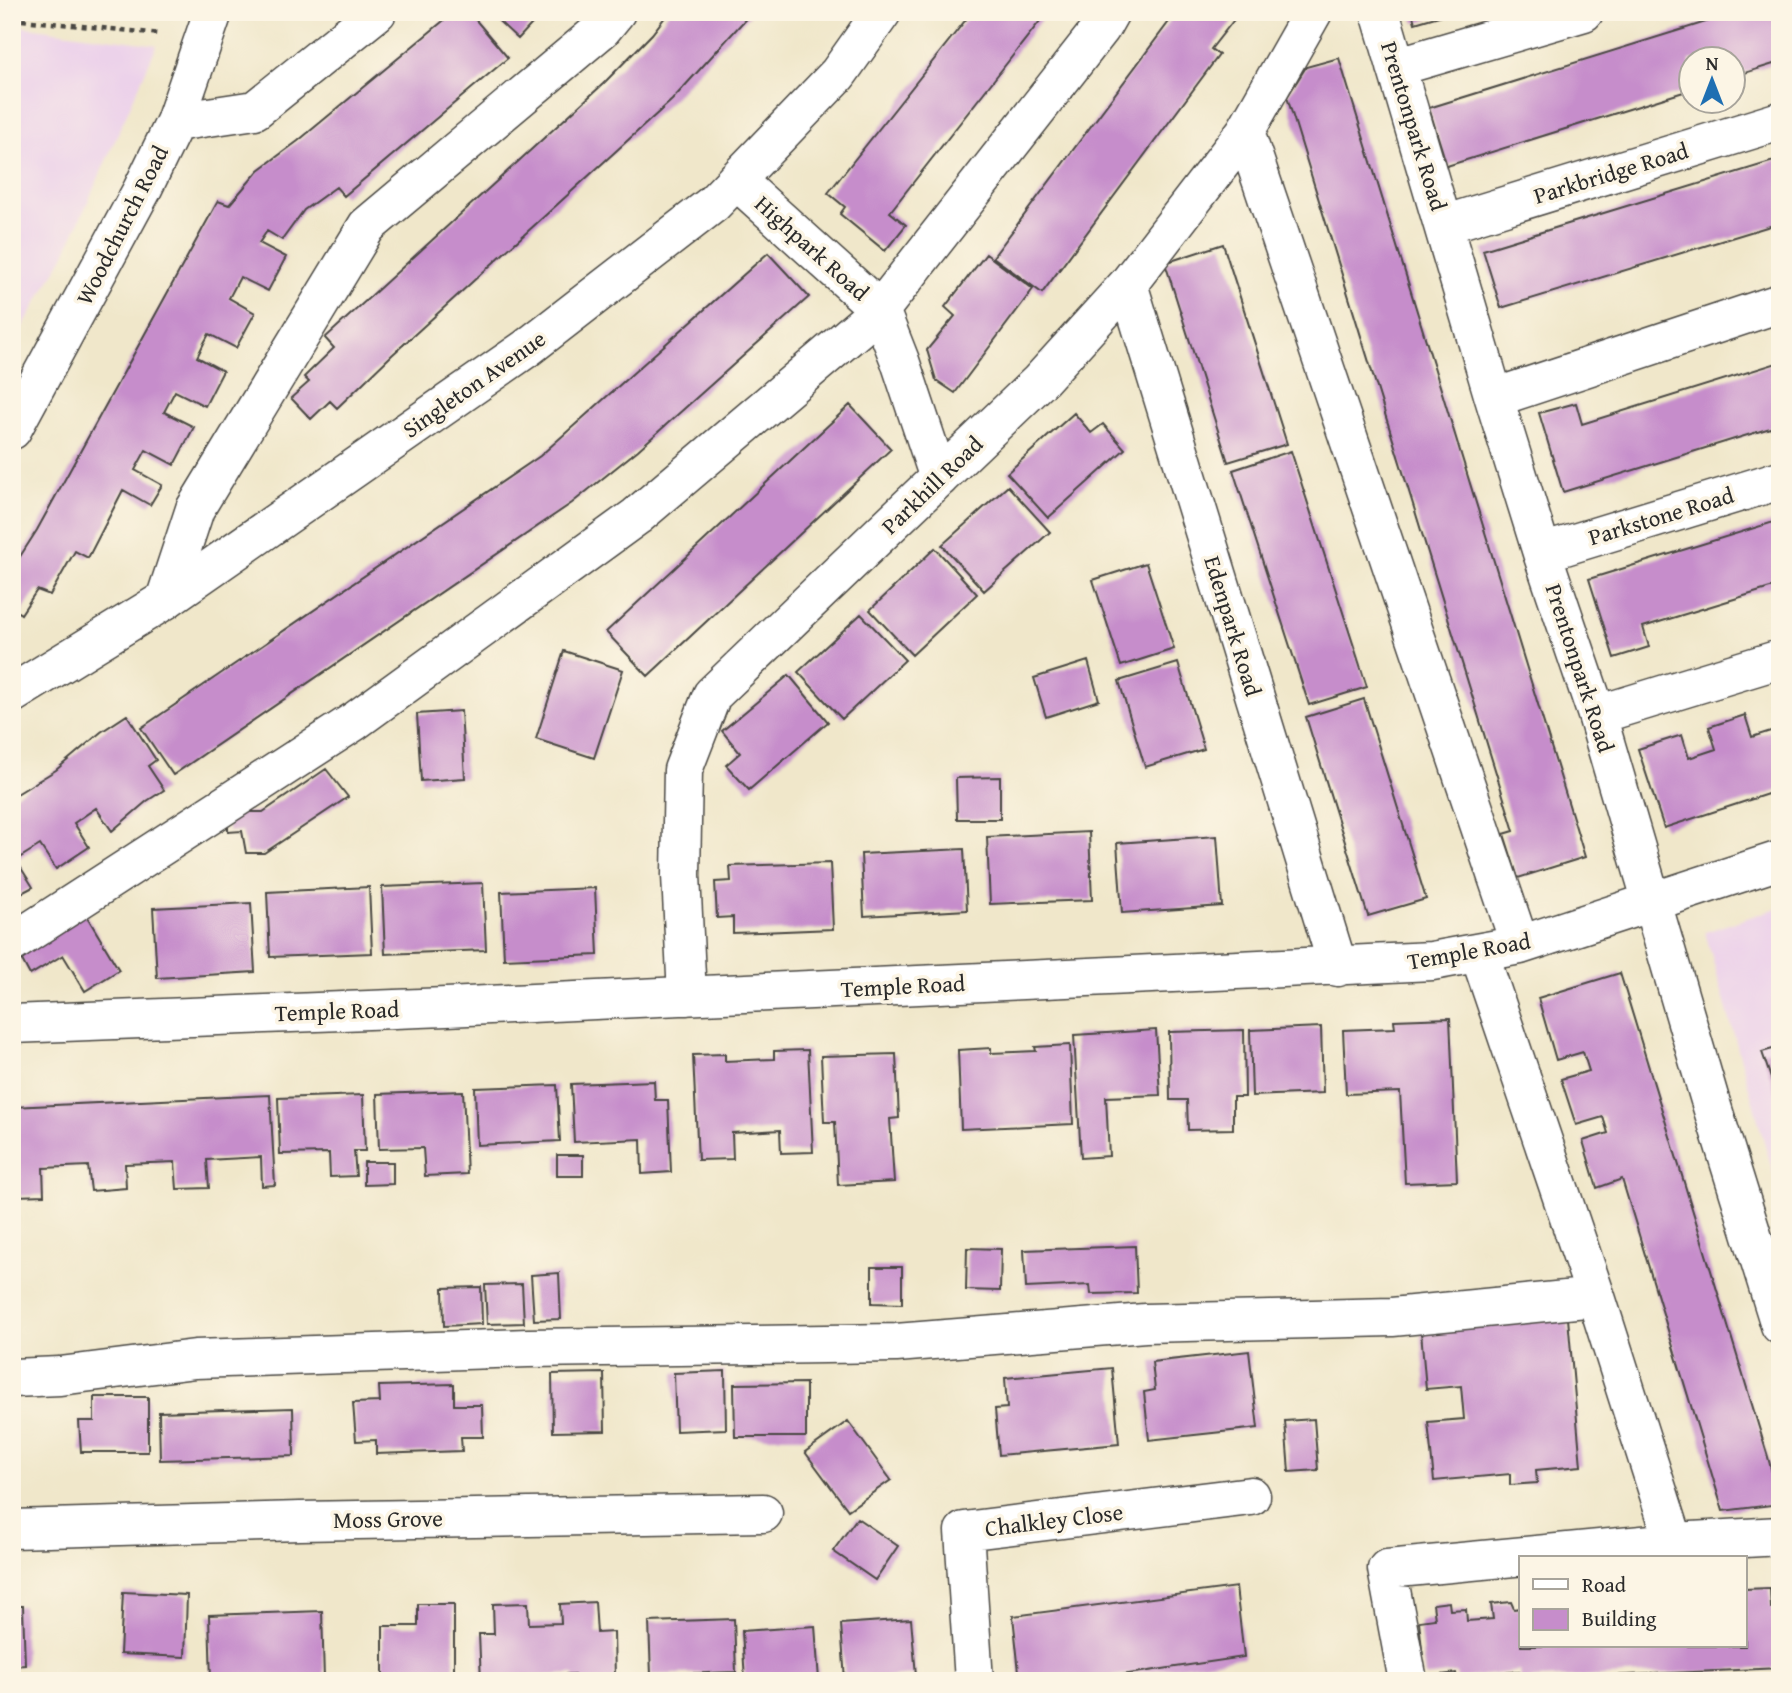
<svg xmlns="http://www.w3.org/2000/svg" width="1792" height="1693" viewBox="0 0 1792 1693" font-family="'Gentium Book Plus',serif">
  <rect width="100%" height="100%" fill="#fcf5e5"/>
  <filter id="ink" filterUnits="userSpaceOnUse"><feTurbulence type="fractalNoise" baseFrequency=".0143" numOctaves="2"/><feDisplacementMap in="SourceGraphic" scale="14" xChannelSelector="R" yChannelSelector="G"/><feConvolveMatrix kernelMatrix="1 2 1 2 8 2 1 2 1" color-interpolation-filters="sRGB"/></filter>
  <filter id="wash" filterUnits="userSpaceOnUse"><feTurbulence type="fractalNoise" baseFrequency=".00686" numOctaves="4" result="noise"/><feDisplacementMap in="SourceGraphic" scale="28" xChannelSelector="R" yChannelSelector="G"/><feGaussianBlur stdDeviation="1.57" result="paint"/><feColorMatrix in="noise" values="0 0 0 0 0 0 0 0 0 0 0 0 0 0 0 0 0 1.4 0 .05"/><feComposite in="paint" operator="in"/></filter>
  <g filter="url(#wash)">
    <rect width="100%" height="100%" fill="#f0e7ca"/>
    <path fill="#ecd1ea" d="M 12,25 L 157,45 L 64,256 L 12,345 Z
      M 1780,907 L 1780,1198 L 1705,932 Z"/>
    <g id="blocks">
      <path fill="#c68dcb" d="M 454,12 L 469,12 L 508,58 L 344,196 L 336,187 L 304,210 L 282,240 L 267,231 L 259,243 L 286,257 L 268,291 L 240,277 L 229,298 L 255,313 L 236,348 L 209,334 L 204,343 L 197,357 L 223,371 L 205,406 L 175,391 L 164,412 L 194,427 L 174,465 L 146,450 L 135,470 L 162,485 L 150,505 L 123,490 L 88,558 L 75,551 L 50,595 L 37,590 L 21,614 L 12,608 L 12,569 L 37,530 L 218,201 L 229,205 L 259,170 L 298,141 Z
        M 489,12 L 543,12 L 518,39 Z
        M 669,12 L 752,12 L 672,100 L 392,355 L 337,408 L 330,401 L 311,419 L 291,398 L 309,382 L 304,377 L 334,348 L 325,338 L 603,84 L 652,34 Z
        M 972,12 L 1047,12 L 890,212 L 906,225 L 885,251 L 840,214 L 845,207 L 828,193 Z
        M 1166,12 L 1240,12 L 1211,49 L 1219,55 L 1042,293 L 993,257 L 1171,19 Z
        M 1412,12 L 1449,12 L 1449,13 L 1415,23 Z
        M 1738,12 L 1780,12 L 1780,62 L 1732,77 L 1732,60 L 1690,60 L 1690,90 L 1447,166 L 1429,108 Z
        M 1339,58 L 1585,857 L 1518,878 L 1504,834 L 1514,831 L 1287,97 L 1306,67 Z
        M 1780,159 L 1780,223 L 1501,308 L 1483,250 Z
        M 1223,244 L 1287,444 L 1228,462 L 1165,263 Z
        M 768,253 L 809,297 L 638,450 L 572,503 L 173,775 L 141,728 L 540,456 Z
        M 986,254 L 1033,289 L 955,393 L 936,380 L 927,350 L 955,316 L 945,307 Z
        M 1780,362 L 1780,425 L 1563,492 L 1539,413 L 1576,403 L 1582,424 Z
        M 850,405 L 891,449 L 648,676 L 606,632 Z
        M 1074,413 L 1091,433 L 1103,424 L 1125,449 L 1048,518 L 1007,473 Z
        M 1291,451 L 1367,687 L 1309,705 L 1233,470 Z
        M 1008,486 L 1050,532 L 984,591 L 942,545 Z
        M 1780,520 L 1780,585 L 1643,627 L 1649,647 L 1614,658 L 1589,579 Z
        M 935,548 L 977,594 L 912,655 L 870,610 Z
        M 1146,563 L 1174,649 L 1121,666 L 1093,580 Z
        M 861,614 L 905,660 L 842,719 L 798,672 Z
        M 564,651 L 623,670 L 594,758 L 536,739 Z
        M 1088,661 L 1099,700 L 1046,717 L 1034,678 Z
        M 1178,663 L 1204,749 L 1145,767 L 1119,681 Z
        M 789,675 L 828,722 L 749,790 L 726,765 L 740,753 L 722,731 Z
        M 1364,699 L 1426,899 L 1368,916 L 1306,717 Z
        M 461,711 L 465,778 L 421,781 L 417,714 Z
        M 127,715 L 156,760 L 148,766 L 164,790 L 147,801 L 112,831 L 96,808 L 74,823 L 89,847 L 56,869 L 40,845 L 16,860 L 33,887 L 12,898 L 12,797 L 56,770 L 101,732 Z
        M 1745,715 L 1752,737 L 1780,728 L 1780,790 L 1664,828 L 1638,749 L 1682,735 L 1689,758 L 1716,749 L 1709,727 Z
        M 326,769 L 348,797 L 264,853 L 246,853 L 242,831 L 228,832 L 228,819 L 240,812 L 263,812 Z
        M 1000,777 L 1000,819 L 957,819 L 956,778 Z
        M 1089,832 L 1092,900 L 990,904 L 987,837 Z
        M 1217,836 L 1222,906 L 1122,913 L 1117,843 Z
        M 964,849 L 967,910 L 864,916 L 861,854 Z
        M 830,863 L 833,929 L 733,933 L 733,917 L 717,918 L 715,882 L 731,881 L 730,866 Z
        M 483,883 L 486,950 L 385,954 L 382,887 Z
        M 369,887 L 372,953 L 270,957 L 267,892 Z
        M 595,888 L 598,955 L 504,959 L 501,892 Z
        M 251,903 L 255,972 L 157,978 L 153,908 Z
        M 83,910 L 119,970 L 85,991 L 63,955 L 30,975 L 16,949 Z
        M 1620,973 L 1768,1457 L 1780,1504 L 1723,1511 L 1622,1179 L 1597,1188 L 1583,1141 L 1608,1133 L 1603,1117 L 1576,1125 L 1561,1079 L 1589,1071 L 1583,1052 L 1556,1060 L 1538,998 Z
        M 1450,1018 L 1457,1181 L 1405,1183 L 1400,1092 L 1346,1094 L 1343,1030 L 1395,1028 L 1394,1020 Z
        M 1321,1027 L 1323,1093 L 1252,1096 L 1250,1030 Z
        M 1156,1030 L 1160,1095 L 1106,1097 L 1109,1156 L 1081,1158 L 1074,1035 Z
        M 1244,1030 L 1245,1097 L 1233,1097 L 1233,1129 L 1188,1130 L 1187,1100 L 1170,1100 L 1169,1032 Z
        M 1070,1045 L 1073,1124 L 961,1129 L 958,1050 L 991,1048 L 991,1053 L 1014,1052 L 1036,1051 L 1035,1047 Z
        M 1780,1047 L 1780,1092 L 1776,1093 L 1762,1052 Z
        M 808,1050 L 813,1152 L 781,1153 L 780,1130 L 732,1133 L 733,1159 L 698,1160 L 693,1055 L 725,1054 L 725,1061 L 774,1059 L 774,1051 Z
        M 896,1054 L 899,1118 L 890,1119 L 894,1182 L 838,1185 L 835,1122 L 824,1122 L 821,1056 Z
        M 654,1081 L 655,1100 L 668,1100 L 671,1172 L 642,1174 L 641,1139 L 574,1142 L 571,1084 Z
        M 557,1085 L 560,1141 L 477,1145 L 475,1088 Z
        M 463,1091 L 467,1174 L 425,1176 L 423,1148 L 379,1149 L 377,1094 Z
        M 270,1095 L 275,1185 L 262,1186 L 261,1157 L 207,1160 L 209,1188 L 177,1189 L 175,1162 L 125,1164 L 126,1188 L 91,1191 L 88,1166 L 43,1168 L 44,1195 L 16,1196 L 15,1169 L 12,1169 L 12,1107 Z
        M 363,1095 L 365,1151 L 354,1151 L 356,1176 L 330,1177 L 329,1153 L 280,1154 L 278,1098 Z
        M 557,1155 L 583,1155 L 583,1176 L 557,1176 Z
        M 364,1162 L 393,1162 L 393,1184 L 364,1185 Z
        M 1135,1246 L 1137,1293 L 1091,1294 L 1090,1285 L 1026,1288 L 1024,1250 Z
        M 967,1248 L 1001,1249 L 1000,1291 L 966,1290 Z
        M 872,1267 L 902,1267 L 902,1304 L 872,1303 Z
        M 559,1273 L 561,1319 L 534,1320 L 531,1275 Z
        M 522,1284 L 524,1323 L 487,1324 L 485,1285 Z
        M 481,1287 L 482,1324 L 444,1326 L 443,1288 Z
        M 1568,1318 L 1581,1466 L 1536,1470 L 1537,1483 L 1510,1485 L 1510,1474 L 1434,1481 L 1428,1422 L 1464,1419 L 1461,1386 L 1426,1389 L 1421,1332 Z
        M 1249,1351 L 1258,1428 L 1149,1440 L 1144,1392 L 1155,1390 L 1152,1362 Z
        M 1112,1368 L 1119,1444 L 999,1455 L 995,1409 L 1007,1408 L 1005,1378 Z
        M 725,1371 L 726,1429 L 676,1431 L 674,1373 Z
        M 604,1373 L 605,1431 L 553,1432 L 552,1374 Z
        M 806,1383 L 806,1437 L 735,1437 L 734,1384 Z
        M 454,1384 L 454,1405 L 482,1405 L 483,1437 L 461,1437 L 462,1451 L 376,1454 L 376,1440 L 356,1441 L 353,1403 L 380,1402 L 379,1386 Z
        M 94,1397 L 148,1397 L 148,1452 L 81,1452 L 79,1421 L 94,1421 Z
        M 293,1408 L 294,1456 L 160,1460 L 159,1412 Z
        M 1314,1419 L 1318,1470 L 1289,1472 L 1285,1421 Z
        M 848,1421 L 891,1480 L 848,1510 L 805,1452 Z
        M 857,1518 L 898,1546 L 875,1580 L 833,1551 Z
        M 1236,1587 L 1244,1657 L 1081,1681 L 1020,1681 L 1013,1616 Z
        M 1770,1588 L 1771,1608 L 1780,1607 L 1780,1668 L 1520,1680 L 1519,1671 L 1457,1679 L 1456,1673 L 1425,1677 L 1419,1621 L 1435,1619 L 1433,1604 L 1449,1602 L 1450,1610 L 1466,1609 L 1467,1621 L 1493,1619 L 1491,1604 L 1511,1602 L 1514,1609 L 1521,1608 L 1521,1646 L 1745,1646 L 1745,1589 Z
        M 123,1592 L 187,1595 L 185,1657 L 120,1654 Z
        M 595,1602 L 597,1633 L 614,1632 L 615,1680 L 574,1681 L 574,1674 L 524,1677 L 524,1681 L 481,1681 L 479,1634 L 494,1634 L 493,1604 L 528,1603 L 529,1624 L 561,1623 L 560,1604 Z
        M 418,1604 L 454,1604 L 454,1681 L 392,1681 L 392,1676 L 383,1676 L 383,1626 L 418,1626 Z
        M 12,1606 L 23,1606 L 25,1665 L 12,1666 Z
        M 322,1611 L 324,1679 L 211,1681 L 209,1615 Z
        M 734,1619 L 736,1672 L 651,1675 L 649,1622 Z
        M 911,1619 L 916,1675 L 845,1681 L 841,1624 Z
        M 815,1626 L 819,1680 L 745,1681 L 742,1631 Z"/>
    </g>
  </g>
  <g filter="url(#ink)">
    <use href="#blocks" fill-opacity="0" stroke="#494743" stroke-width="2"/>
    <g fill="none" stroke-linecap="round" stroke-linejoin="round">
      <g stroke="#494743" stroke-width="41">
        <path id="minor" d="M 1380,12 L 1494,398 L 1542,553 L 1597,715 L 1709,1097 L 1780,1325
          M 1396,67 L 1584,12
          M 175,122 L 255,110 L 377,12
          M 1245,132 L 1520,945
          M 736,180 L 880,310 L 900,361 L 939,478
          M 1443,225 L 1780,121
          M 1128,284 L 1338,967
          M 1494,398 L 1780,303
          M 12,430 L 142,190 L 175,122 L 213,12
          M 1542,553 L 1780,480
          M 165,600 L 195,509 L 367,226 L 602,29 L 616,12
          M 1597,715 L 1780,659
          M 12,943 L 355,721 L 637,516 L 880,310 L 1101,28 L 1110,12
          M 1479,953 L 1596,1297 L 1674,1542 L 1780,1536
          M 687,996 L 681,875 L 683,770 L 712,695 L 1039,382 L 1128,284 L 1245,132 L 1313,12
          M 12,1024 L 446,1007 L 1432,961 L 1520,945 L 1780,860
          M 12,1378 L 60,1376 L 195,1359 L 528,1348 L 896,1343 L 1145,1323 L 1392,1317 L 1596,1297
          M 12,1529 L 300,1521 L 763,1513
          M 974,1681 L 964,1531 L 1251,1496
          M 1408,1681 L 1387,1569 L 1674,1542"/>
      </g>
      <g stroke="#494743" stroke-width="41">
        <path id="highway" d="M 12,694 L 165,600 L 527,348 L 713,204 L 838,74 L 882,12"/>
      </g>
      <path stroke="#494743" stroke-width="4.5" stroke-dasharray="5 5" stroke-linecap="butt" d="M 12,19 L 161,34"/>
      <use href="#minor" stroke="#fff" stroke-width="38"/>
      <use href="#highway" stroke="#fff" stroke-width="38"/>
    </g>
  </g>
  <g text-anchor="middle" stroke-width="7" stroke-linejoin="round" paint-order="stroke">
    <g font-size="23" fill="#2b2b2b" stroke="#fcf5e5">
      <text transform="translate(1414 126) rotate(73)" y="8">Prentonpark Road</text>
      <text transform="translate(1611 173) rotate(-17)" y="8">Parkbridge Road</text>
      <text transform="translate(122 225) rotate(-63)" y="8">Woodchurch Road</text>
      <text transform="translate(812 248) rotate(42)" y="8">Highpark Road</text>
      <text transform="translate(474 384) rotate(-35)" y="8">Singleton Avenue</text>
      <text transform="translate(932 485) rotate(-44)" y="8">Parkhill Road</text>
      <text transform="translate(1661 516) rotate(-17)" y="8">Parkstone Road</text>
      <text transform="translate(1233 626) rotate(73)" y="8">Edenpark Road</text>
      <text transform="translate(1580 668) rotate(72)" y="8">Prentonpark Road</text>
      <text transform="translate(1469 951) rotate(-10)" y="8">Temple Road</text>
      <text transform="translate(903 986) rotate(-3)" y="8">Temple Road</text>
      <text transform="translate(337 1011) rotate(-2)" y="8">Temple Road</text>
      <text transform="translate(388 1519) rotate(-1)" y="8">Moss Grove</text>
      <text transform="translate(1054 1520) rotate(-7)" y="8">Chalkley Close</text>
    </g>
  </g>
  <rect width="1792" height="1693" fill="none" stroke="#fcf5e5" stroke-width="42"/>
  <rect x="1519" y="1556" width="228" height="91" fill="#fcf5e5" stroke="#a8a49b" stroke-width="2"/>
  <rect x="1533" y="1579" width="35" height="10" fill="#ffffff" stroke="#a8a49b" stroke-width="2"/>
  <text x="1582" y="1592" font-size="21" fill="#2b2b2b">Road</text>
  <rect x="1533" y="1609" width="35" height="21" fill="#c68dcb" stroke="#a8a49b" stroke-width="2"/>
  <text x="1582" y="1626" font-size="21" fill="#2b2b2b">Building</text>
  <g transform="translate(1712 80)"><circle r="33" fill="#fcf5e5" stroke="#a8a49b" stroke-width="2"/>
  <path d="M0-5L12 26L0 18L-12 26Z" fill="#1f6fb2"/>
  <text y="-10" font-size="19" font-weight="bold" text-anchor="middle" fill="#2b2b2b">N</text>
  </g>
</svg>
